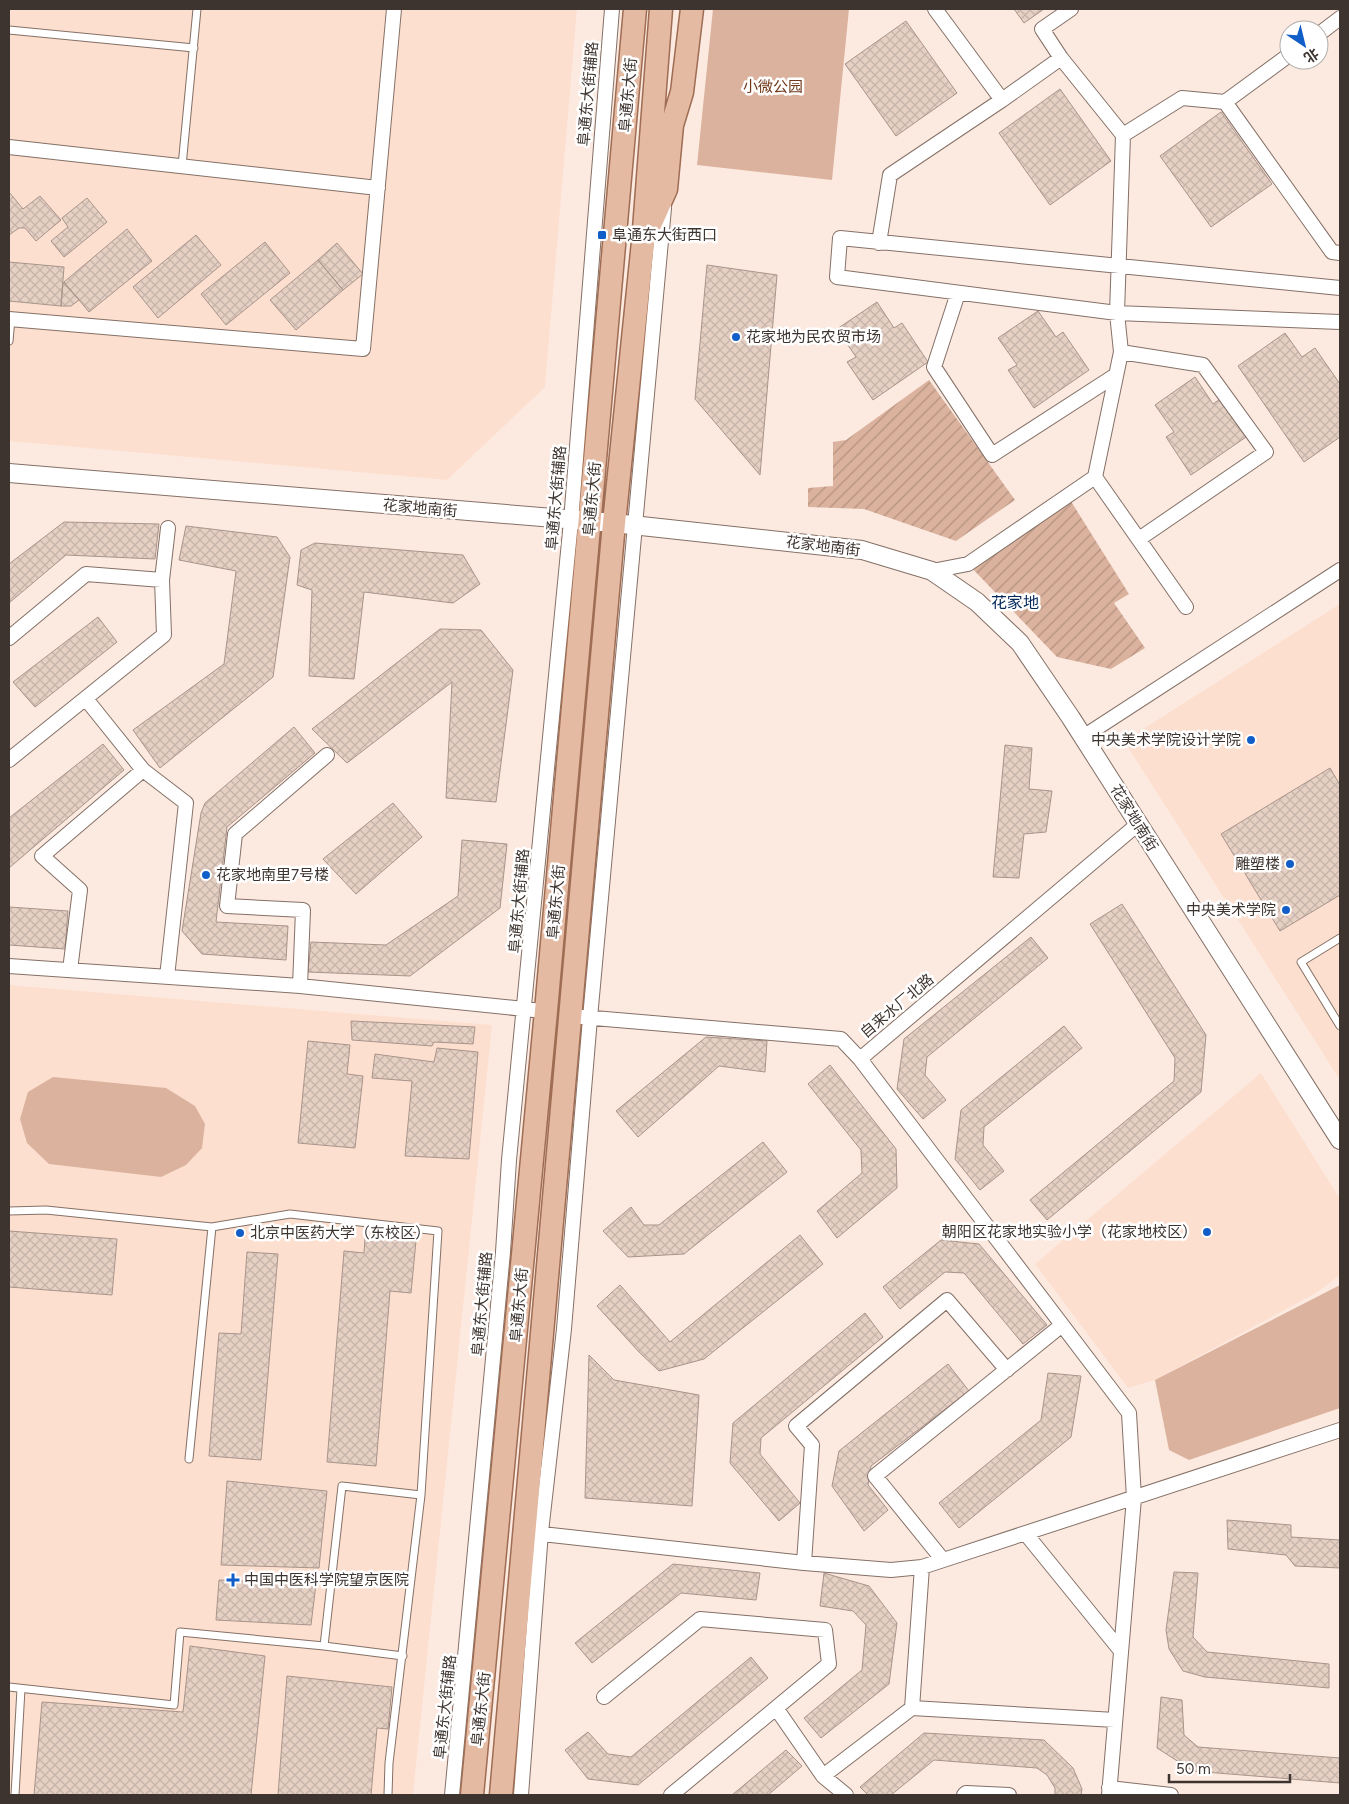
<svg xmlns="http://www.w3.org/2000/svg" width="1349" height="1804" viewBox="0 0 1349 1804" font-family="Figtree,'Noto Sans SC',sans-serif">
  <defs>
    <pattern id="garden-furrows" width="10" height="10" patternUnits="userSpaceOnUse" patternTransform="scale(1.25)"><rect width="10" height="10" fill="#dbb29d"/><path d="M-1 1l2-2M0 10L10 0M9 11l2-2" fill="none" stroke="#b39280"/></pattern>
    <pattern id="building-cross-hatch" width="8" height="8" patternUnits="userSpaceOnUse" patternTransform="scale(1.25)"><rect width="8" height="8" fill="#e6d0c4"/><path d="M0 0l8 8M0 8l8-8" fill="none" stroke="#c6b3a9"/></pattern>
  </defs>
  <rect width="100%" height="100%" fill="#fceae1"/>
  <path fill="#fddfcf" d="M 9,9 L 577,9 L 545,387 L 447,480 L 9,441 Z
    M 1340,604 L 1340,1080 L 1124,741 Z
    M 9,985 L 492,1025 L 413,1795 L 9,1795 Z
    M 1261,1073 L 1340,1199 L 1340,1275 L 1316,1293 L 1155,1380 L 1128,1388 L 1035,1264 Z"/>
  <path fill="#dbb29d" d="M 713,9 L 849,9 L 832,180 L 697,165 Z
    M 53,1077 L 166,1088 L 195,1106 L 205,1124 L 202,1148 L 186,1165 L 161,1177 L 49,1164 L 27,1143 L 20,1119 L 28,1092 Z
    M 1340,1285 L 1340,1408 L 1189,1460 L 1169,1450 L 1155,1380 Z"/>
  <path fill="url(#garden-furrows)" d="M 929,380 L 1015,500 L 956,541 L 864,509 L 808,507 L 808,488 L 833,486 L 833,442 L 846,440 Z
    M 1067,495 L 1129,594 L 1114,603 L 1145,648 L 1111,669 L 1057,657 L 968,564 Z"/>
  <path fill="url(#building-cross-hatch)" stroke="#a9948a" d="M 1014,9 L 1044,9 L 1024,23 Z
    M 906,21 L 957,93 L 896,136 L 845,64 Z
    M 1060,89 L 1111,161 L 1050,205 L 999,133 Z
    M 1221,112 L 1272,184 L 1211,227 L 1160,156 Z
    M 9,192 L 23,209 L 40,196 L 61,220 L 36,241 L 25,228 L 19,228 L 9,235 Z
    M 87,198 L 107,222 L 64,257 L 51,241 L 68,227 L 62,218 Z
    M 127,229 L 152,261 L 89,312 L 64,282 Z
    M 196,235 L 221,265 L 158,318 L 133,287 Z
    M 265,242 L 290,273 L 226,325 L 201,294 Z
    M 337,243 L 363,274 L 343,290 L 318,260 Z
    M 318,260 L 343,290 L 296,330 L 270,300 Z
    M 9,262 L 64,267 L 61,306 L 9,301 Z
    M 707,265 L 777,275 L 760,475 L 695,399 Z
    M 63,282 L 79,300 L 71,306 L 61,306 Z
    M 877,302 L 894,328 L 902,323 L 928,362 L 873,400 L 847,362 L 856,357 L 837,329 Z
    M 1038,311 L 1056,337 L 1063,332 L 1089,370 L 1034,408 L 1008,370 L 1017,365 L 998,338 Z
    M 1285,333 L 1302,357 L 1315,348 L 1340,384 L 1340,437 L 1304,462 L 1238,366 Z
    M 1195,377 L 1213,404 L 1220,399 L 1246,437 L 1191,475 L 1166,437 L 1174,432 L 1155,405 Z
    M 64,522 L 159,524 L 155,559 L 66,555 L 9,603 L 9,564 Z
    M 186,526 L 277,537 L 290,557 L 273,677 L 160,768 L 133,730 L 224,664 L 236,571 L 179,560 Z
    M 315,543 L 463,555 L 480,584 L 453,603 L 364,592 L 354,679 L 309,676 L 312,590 L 297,585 L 301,550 Z
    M 98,617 L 117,642 L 35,707 L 13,682 Z
    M 440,629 L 481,630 L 513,670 L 496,802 L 446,798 L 452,682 L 347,763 L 312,729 Z
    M 294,727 L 315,753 L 227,827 L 216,922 L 288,926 L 286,960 L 202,954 L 182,931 L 201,813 L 205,803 Z
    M 103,744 L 124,770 L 9,868 L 9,818 Z
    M 1005,745 L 1032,748 L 1029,789 L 1052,791 L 1046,832 L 1024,834 L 1019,878 L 993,877 Z
    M 1330,768 L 1340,785 L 1340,895 L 1280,931 L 1221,834 Z
    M 393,803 L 422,837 L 356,894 L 323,859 Z
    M 462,840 L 507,844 L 500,908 L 410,976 L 308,972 L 311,942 L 386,945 L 458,896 Z
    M 1122,904 L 1206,1035 L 1201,1092 L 1047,1220 L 1030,1200 L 1174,1081 L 1175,1058 L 1090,924 Z
    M 9,907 L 68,911 L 65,949 L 9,945 Z
    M 1031,937 L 1048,958 L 927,1057 L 925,1075 L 946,1100 L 923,1119 L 897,1089 L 904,1039 Z
    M 351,1021 L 475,1027 L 473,1044 L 434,1042 L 432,1046 L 352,1040 Z
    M 1064,1026 L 1082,1048 L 984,1127 L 983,1145 L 1004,1171 L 980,1190 L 955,1159 L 961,1110 Z
    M 706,1037 L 767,1041 L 765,1072 L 719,1066 L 638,1137 L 616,1111 Z
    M 308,1041 L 350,1045 L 347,1074 L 363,1076 L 355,1148 L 298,1143 Z
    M 437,1048 L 478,1052 L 469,1159 L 405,1156 L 412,1081 L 372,1078 L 375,1054 L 434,1062 Z
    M 830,1065 L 896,1149 L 897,1188 L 837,1238 L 817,1211 L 862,1173 L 861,1150 L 808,1084 Z
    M 763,1142 L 787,1172 L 684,1254 L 628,1257 L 603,1231 L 631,1207 L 644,1225 L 659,1225 Z
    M 9,1231 L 117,1239 L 112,1295 L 9,1287 Z
    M 800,1235 L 823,1264 L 704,1359 L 659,1371 L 639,1352 L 597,1306 L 620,1285 L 670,1342 Z
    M 365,1238 L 416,1241 L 411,1293 L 390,1291 L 376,1466 L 327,1462 L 344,1251 L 364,1253 Z
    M 941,1240 L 979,1244 L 1047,1325 L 1023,1344 L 964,1273 L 945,1272 L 900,1309 L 883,1287 Z
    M 247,1252 L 278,1254 L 261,1460 L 209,1456 L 219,1333 L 241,1334 Z
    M 865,1313 L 883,1337 L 761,1438 L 760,1454 L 800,1503 L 779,1521 L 730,1463 L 733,1423 Z
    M 589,1355 L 614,1380 L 699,1395 L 692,1506 L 585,1498 Z
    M 948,1364 L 969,1391 L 871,1466 L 868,1485 L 888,1510 L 864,1531 L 832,1486 L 839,1451 Z
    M 1048,1373 L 1081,1376 L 1071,1437 L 959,1528 L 939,1503 L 1041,1420 Z
    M 227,1481 L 327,1491 L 319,1568 L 221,1565 Z
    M 1227,1520 L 1291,1525 L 1291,1537 L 1340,1540 L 1340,1568 L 1295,1566 L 1286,1555 L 1228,1549 Z
    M 673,1564 L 760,1573 L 756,1600 L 681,1593 L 592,1663 L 575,1643 Z
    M 1174,1572 L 1198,1573 L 1193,1637 L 1207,1652 L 1329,1664 L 1329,1688 L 1205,1677 L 1183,1671 L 1169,1649 L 1166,1630 Z
    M 824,1573 L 869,1586 L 897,1623 L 889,1684 L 821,1738 L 804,1718 L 862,1670 L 866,1625 L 853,1611 L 820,1606 Z
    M 219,1580 L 316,1584 L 311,1625 L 216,1620 Z
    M 190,1646 L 265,1656 L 251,1795 L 34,1795 L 42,1702 L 183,1712 Z
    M 751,1657 L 768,1678 L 638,1785 L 588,1779 L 565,1750 L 588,1732 L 608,1754 L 631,1757 Z
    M 287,1676 L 392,1687 L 388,1729 L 377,1728 L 371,1795 L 278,1795 Z
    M 1161,1697 L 1182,1700 L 1184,1735 L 1198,1747 L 1340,1758 L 1340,1783 L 1193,1771 L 1157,1748 Z
    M 924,1733 L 1044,1740 L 1073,1768 L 1082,1789 L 1081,1795 L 1055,1795 L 1055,1788 L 1047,1775 L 1037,1768 L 934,1760 L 891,1795 L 868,1795 L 860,1787 Z
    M 786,1750 L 802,1766 L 768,1795 L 732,1795 Z"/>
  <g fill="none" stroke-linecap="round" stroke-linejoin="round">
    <g stroke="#847066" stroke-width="9">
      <path id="service" d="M 9,30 L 194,48
        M 182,166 L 197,9
        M 9,341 L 11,319
        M 1340,938 L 1301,962 L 1340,1026
        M 9,1211 L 46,1210 L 212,1227 L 290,1214 L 438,1231 L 421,1495 L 389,1763 L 388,1795
        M 189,1459 L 212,1227
        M 324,1646 L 342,1486 L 421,1495
        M 9,1687 L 174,1705 L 180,1632 L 324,1646 L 403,1656
        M 15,1795 L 21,1689"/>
    </g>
    <g stroke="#847066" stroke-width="16">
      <path id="minor" d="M 935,9 L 1002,100
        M 1319,34 L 1340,18
        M 1061,58 L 1042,29 L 1071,9
        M 1225,102 L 1332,252 L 1340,253
        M 9,147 L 378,188
        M 879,243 L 890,175 L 1002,100 L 1061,58 L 1123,135 L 1182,98 L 1225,102 L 1289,55
        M 1340,288 L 840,238 L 837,277 L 1117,313 L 1340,322
        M 958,293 L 934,367 L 992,455 L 1116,375
        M 9,319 L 363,349 L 394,9
        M 1121,352 L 1203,365 L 1266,452 L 1139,539
        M 1095,477 L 1186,607
        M 932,571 L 968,564 L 1095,477 L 1121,352 L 1117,313 L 1123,135
        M 9,638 L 86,574 L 162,580
        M 86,699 L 143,770 L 186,803 L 167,977
        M 1083,737 L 1340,570
        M 9,760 L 164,635 L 162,580 L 168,528
        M 9,966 L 300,986 L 534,1010
        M 70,970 L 80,890 L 42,856 L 143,770
        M 300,986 L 303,910 L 227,906 L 235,834 L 327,755
        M 582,1017 L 841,1039 L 860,1059 L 1138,824
        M 860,1059 L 1129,1413 L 1134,1498 L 1109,1795
        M 533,1533 L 804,1563 L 891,1570 L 922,1567 L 1340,1430
        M 1026,1534 L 1121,1651
        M 943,1560 L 875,1476 L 1062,1325
        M 804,1563 L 812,1445 L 796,1426 L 947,1300 L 1007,1370
        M 604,1697 L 700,1619 L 825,1630 L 829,1664 L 776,1708
        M 912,1708 L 922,1567
        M 823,1776 L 912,1708 L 1115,1720
        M 1109,1788 L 1171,1795
        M 452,1795 L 503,1252 L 509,1160 L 571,521 L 612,9
        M 521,1795 L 541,1532 L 564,1329 L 590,1018 L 664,208
        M 671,1795 L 776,1708 L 823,1776 L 846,1795
        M 964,1795 L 966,1793 L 1009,1795"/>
    </g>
    <g stroke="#847066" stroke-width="20">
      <path id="tertiary" d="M 9,473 L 614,523 L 862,550 L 932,571 L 977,602 L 1020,643 L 1071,718 L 1340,1140"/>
    </g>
    <g stroke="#9e6d53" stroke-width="25">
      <path id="primary" d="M 650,225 L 666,189 L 672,125 L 682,92 L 692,9
        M 472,1795 L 546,1011 L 635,9
        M 501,1795 L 614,523 L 643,242 L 661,9"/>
    </g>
    <use href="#service" stroke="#fff" stroke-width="7"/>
    <use href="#minor" stroke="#fff" stroke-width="14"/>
    <use href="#tertiary" stroke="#fff" stroke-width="18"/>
    <use href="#primary" stroke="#e5baa3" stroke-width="22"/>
  </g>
  <g fill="#115ec8" stroke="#fff" stroke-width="2">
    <rect x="597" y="230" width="10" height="10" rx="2.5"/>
    <circle cx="736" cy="337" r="5"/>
    <circle cx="1251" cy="740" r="5"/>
    <circle cx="1290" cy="864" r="5"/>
    <circle cx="206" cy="875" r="5"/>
    <circle cx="1286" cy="910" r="5"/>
    <circle cx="1207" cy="1232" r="5"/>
    <circle cx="240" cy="1233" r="5"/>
    <path d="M230.5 1572.5h5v5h5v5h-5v5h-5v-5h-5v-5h5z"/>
  </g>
  <g text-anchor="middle" stroke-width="5" stroke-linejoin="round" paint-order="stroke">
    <g font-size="15" fill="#6f3818" stroke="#fff">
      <text x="773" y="92">小微公园</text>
    </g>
    <g font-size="15" fill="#3d3430" stroke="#fff">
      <text transform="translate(588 94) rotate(-85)" y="5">阜通东大街辅路</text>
      <text transform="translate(628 95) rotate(-85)" y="5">阜通东大街</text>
      <text transform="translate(556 498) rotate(-85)" y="5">阜通东大街辅路</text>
      <text transform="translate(592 499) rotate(-85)" y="5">阜通东大街</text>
      <text transform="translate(420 508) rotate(5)" y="5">花家地南街</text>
      <text transform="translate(823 546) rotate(7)" y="5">花家地南街</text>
      <text transform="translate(1134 818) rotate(58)" y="5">花家地南街</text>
      <text transform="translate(519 901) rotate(-85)" y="5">阜通东大街辅路</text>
      <text transform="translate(556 902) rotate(-85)" y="5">阜通东大街</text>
      <text transform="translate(897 1006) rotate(-40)" y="5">自来水厂北路</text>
      <text transform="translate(482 1304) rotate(-85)" y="5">阜通东大街辅路</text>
      <text transform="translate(519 1305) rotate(-85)" y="5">阜通东大街</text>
      <text transform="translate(445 1707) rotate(-84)" y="5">阜通东大街辅路</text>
      <text transform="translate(481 1709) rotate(-84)" y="5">阜通东大街</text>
    </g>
    <g font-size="15" fill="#3d3430" stroke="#fff" text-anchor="start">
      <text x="612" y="240">阜通东大街西口</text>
      <text x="746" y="342">花家地为民农贸市场</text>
      <text x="1241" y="745" text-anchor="end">中央美术学院设计学院</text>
      <text x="1280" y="869" text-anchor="end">雕塑楼</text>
      <text x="216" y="880">花家地南里7号楼</text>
      <text x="1276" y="915" text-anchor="end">中央美术学院</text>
      <text x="1197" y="1237" text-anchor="end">朝阳区花家地实验小学（花家地校区）</text>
      <text x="250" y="1238">北京中医药大学（东校区）</text>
      <text x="244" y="1585">中国中医科学院望京医院</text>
    </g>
    <g font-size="16" fill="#05285b" stroke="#fff">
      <text x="1015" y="608">花家地</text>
    </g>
  </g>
  <rect width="1349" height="1804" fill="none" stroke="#3d3430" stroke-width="20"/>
  <g transform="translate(1304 45) rotate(145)"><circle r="24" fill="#ffffff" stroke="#b1aeac"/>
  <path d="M0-4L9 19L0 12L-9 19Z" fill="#115ec8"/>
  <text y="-8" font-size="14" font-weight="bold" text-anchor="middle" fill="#3d3430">北</text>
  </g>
  <path d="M1169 1774v8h121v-8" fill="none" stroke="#3d3430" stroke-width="2.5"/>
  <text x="1176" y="1774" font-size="15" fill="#3d3430" stroke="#ffffff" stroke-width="4" paint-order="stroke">50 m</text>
</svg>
